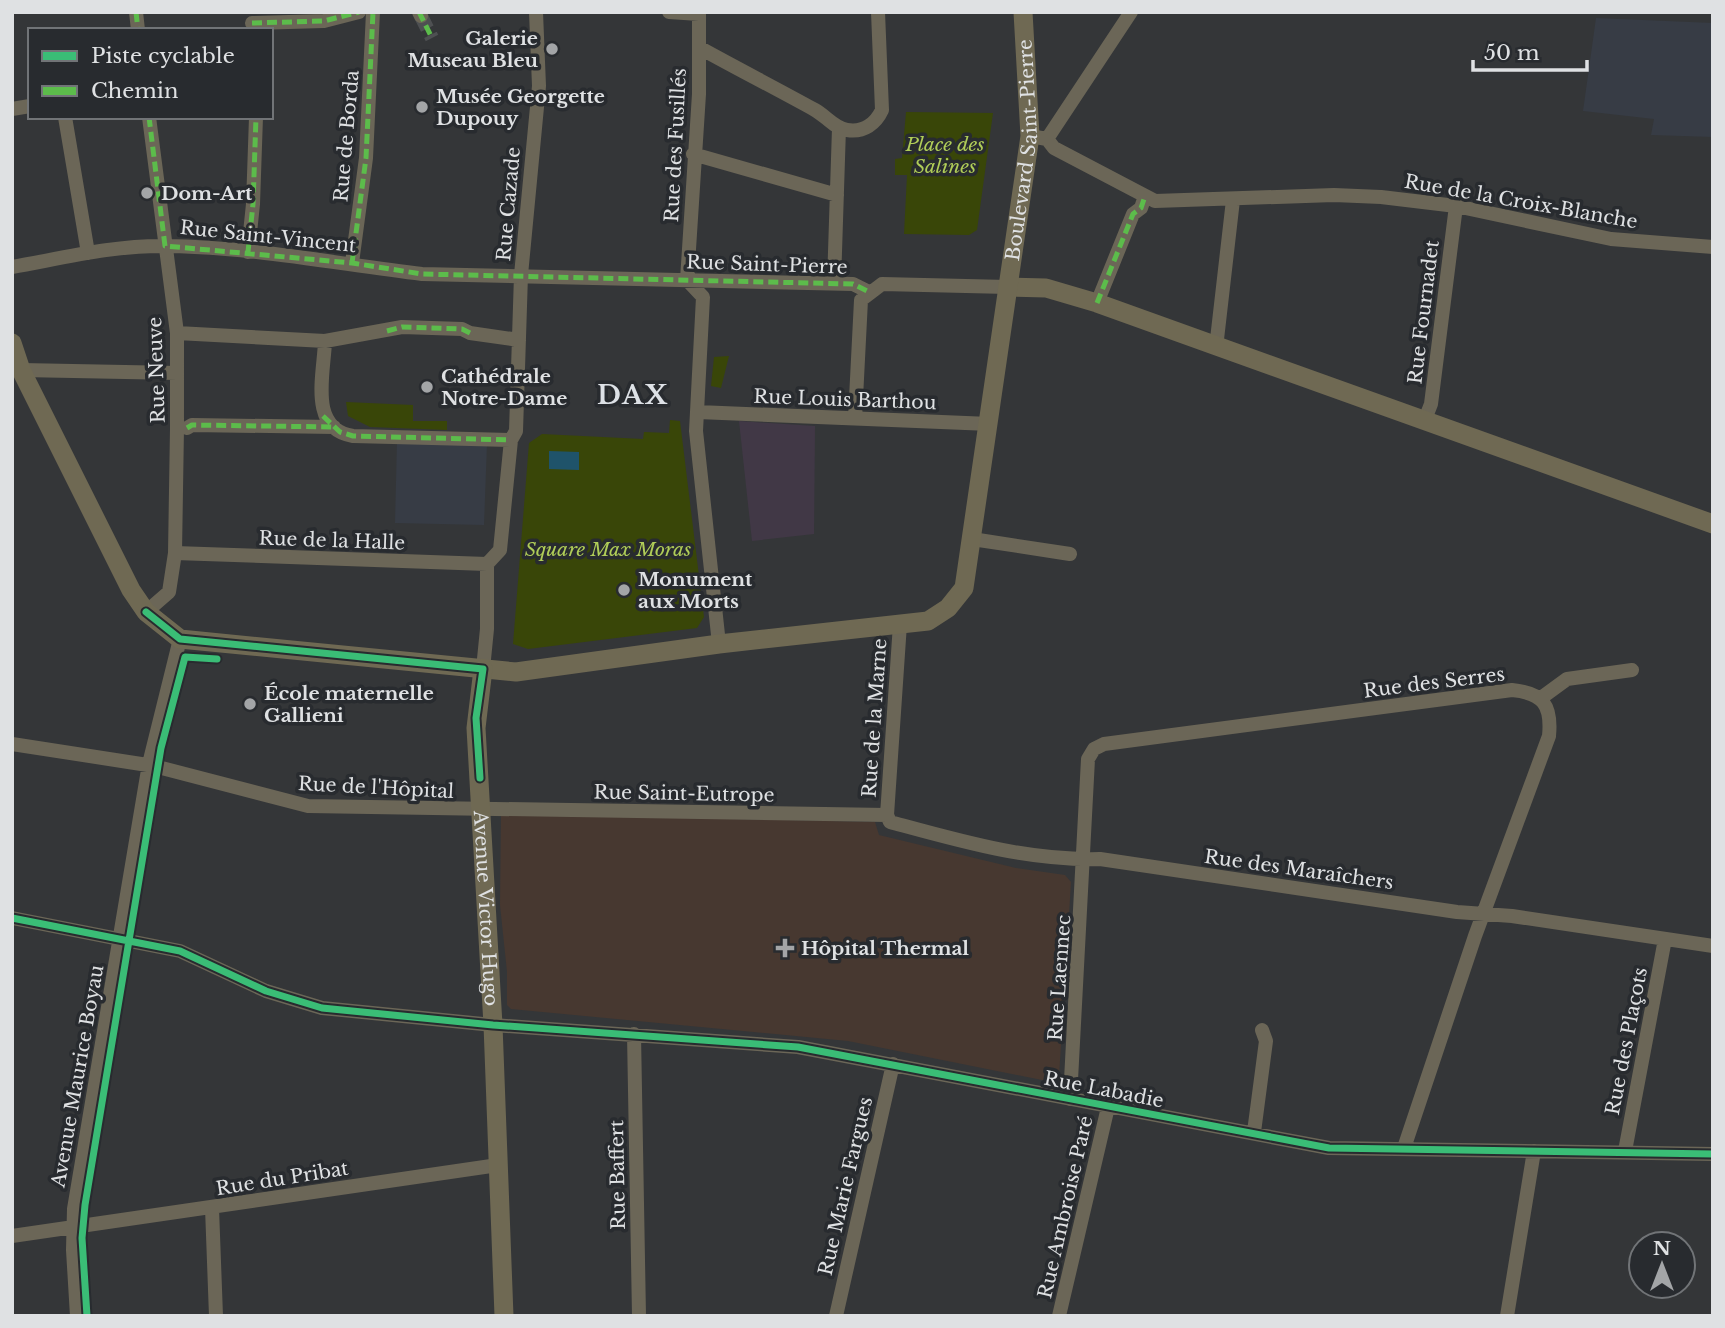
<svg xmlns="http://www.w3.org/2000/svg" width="1725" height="1328" viewBox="0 0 1725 1328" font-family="'Libre Baskerville',serif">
  <rect width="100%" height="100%" fill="#343638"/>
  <path fill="#373c45" d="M 1596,18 L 1713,23 L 1713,137 L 1651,135 L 1654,119 L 1583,111 Z
    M 397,441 L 487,444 L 484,525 L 395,523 Z"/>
  <path fill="#413846" d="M 739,421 L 815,426 L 814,534 L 752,541 Z"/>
  <path fill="#473830" d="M 501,814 L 875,822 L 879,835 L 1016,868 L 1065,875 L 1071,882 L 1059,1077 L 1052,1082 L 848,1041 L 511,1009 L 507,1005 L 507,972 L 500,905 Z"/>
  <path fill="#394608" d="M 906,112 L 993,113 L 977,230 L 969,235 L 904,234 L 907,175 L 895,175 L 895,159 L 902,158 Z
    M 729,356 L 721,388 L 711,386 L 714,357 Z
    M 346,402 L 413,405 L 413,421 L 447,421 L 447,430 L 370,427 L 348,416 Z
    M 670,420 L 680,421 L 704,617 L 697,628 L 528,649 L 513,644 L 529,443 L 542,434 L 643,439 L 644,432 L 669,433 Z"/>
  <path fill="#1f536a" d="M 549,451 L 579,452 L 579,470 L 549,469 Z"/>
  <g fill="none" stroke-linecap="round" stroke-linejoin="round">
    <path stroke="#4e5052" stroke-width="14" stroke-dasharray="14 7" stroke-linecap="butt" d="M 421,16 L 432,38"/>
    <path stroke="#6b6657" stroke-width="14" d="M 136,12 L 138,30
      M 419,12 L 421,16
      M 669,12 L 699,14
      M 699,12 L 699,94 L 687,280 L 703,297 L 696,431 L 719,644
      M 252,23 L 324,21 L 359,12
      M 700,48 C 738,69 777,89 815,110 C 826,116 834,128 847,130 C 864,133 876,123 882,110 L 878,12
      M 12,109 L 30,106
      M 65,117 L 88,253
      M 1030,136 L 1047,139 L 1054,148 L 1155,201 L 1334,195 L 1381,197 L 1456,206 L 1611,239 L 1713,247
      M 1047,139 L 1131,12
      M 693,154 L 837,195
      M 248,252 L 253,204 L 256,117
      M 352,263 L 366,158 L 373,12
      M 12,267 C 63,258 115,245 166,246 C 252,247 338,264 422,274 L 853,284 L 869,292
      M 834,283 L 839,128
      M 1097,303 L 1133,214 L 1141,208 L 1145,196
      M 177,333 L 325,341 L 402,327 L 462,329 L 470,333 L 519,340
      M 325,341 C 324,374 308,429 353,436 L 511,440
      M 1216,348 L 1233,200
      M 21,370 L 177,373
      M 698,412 L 990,424
      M 855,418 L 861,300 L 882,284 L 1008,287
      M 1424,422 L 1431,404 L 1456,206
      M 187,428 L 192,425 L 334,427
      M 972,539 L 1070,554
      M 175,553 L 487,564
      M 146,612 L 169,592 L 175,553 L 177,428 L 177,333 L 149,117
      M 483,669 L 487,629 L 487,564 L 500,550 L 511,440 L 516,431 L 521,275 L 539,86 L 536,12
      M 1541,698 L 1567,679 L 1632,670
      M 12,744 L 154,766 L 308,806 L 887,815
      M 887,815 L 890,822 C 960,841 1028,861 1100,859 L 1457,912 L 1512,916 L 1713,946
      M 887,815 L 900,624
      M 12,918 L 180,951 L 266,991 L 322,1008 L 493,1025 L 798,1047 L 1329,1148 L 1713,1154
      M 634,1034 L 639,1316
      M 1070,1099 L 1088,759 L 1094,749 L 1104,744 L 1512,690 C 1543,693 1552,705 1549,736 L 1475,936 L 1404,1148
      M 1254,1132 L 1266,1041 L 1262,1030
      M 1625,1151 L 1665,939
      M 212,1208 L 216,1316
      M 12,1236 L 498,1165
      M 77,1316 L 73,1250 L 74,1209 L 149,764 L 180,639
      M 836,1316 L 893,1064
      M 1059,1316 L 1108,1107
      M 1507,1316 L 1534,1151"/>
    <g stroke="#6f6953" stroke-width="19">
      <path d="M 1008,287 L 1046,288 L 1097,303 L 1713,524"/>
      <path id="s1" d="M 12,343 L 21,370 L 131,590 L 146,612 L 180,639 L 516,672 L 719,644 L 928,621 L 948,608 L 964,588 L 1030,136 L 1023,12"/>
      <path id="s2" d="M 483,669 L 476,728 L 493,1025 L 504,1316"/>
    </g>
    <path stroke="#5cbc4b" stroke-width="5" stroke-dasharray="10 5" stroke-linecap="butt" d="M 136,12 L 138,30
      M 419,12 L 432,38
      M 252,23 L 324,21 L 359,12
      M 149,117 L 165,246 L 352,263 L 422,274 L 853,284 L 869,292
      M 248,252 L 253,204 L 256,117
      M 352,263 L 366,158 L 373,12
      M 1097,303 L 1133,214 L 1141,208 L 1145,196
      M 387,331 L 402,327 L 462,329 L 470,333
      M 323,416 L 340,432 L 353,436 L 511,440
      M 187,428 L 192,425 L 334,427"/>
    <g stroke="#282b2f" stroke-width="11">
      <path id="cycleway" d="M 146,612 L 180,639 L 483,669 L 476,718 L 480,778
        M 12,918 L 180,951 L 266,991 L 322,1008 L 493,1025 L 798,1047 L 1329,1148 L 1713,1154
        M 87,1316 L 82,1238 L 85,1205 L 161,748 L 185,657 L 217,659"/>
    </g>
    <use href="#cycleway" stroke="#3abd76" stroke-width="7"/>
  </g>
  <g fill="#a3a5a7" stroke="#282b2f" stroke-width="2.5">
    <circle cx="552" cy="49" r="7"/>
    <circle cx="422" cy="107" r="7"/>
    <circle cx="147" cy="193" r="7"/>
    <circle cx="427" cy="387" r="7"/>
    <circle cx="624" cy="590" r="7"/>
    <circle cx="250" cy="704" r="7"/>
    <path d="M781.5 937.5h7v7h7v7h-7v7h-7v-7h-7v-7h7z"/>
  </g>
  <g text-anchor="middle" stroke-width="7" stroke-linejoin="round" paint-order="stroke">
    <g font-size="19" font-weight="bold" fill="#dfe1e3" stroke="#282b2f" text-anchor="start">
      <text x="538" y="45" text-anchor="end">Galerie<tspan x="538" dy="22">Museau Bleu</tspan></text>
      <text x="436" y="103">Musée Georgette<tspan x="436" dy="22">Dupouy</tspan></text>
      <text x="161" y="200">Dom-Art</text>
      <text x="441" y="383">Cathédrale<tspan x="441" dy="22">Notre-Dame</tspan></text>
      <text x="638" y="586">Monument<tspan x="638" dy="22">aux Morts</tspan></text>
      <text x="264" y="700">École maternelle<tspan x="264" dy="22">Gallieni</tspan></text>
      <text x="801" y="955">Hôpital Thermal</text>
    </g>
    <g font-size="19" fill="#dfe1e3" stroke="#282b2f">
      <text transform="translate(346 136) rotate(-85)" y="7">Rue de Borda</text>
      <text transform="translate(675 145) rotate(-87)" y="7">Rue des Fusillés</text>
      <text dy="7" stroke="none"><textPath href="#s1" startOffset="1589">Boulevard Saint-Pierre</textPath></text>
      <text transform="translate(1521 201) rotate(10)" y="7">Rue de la Croix-Blanche</text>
      <text transform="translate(508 204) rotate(-85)" y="7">Rue Cazade</text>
      <text transform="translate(268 236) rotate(6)" y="7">Rue Saint-Vincent</text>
      <text transform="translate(767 264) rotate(2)" y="7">Rue Saint-Pierre</text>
      <text transform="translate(1423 312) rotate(-83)" y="7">Rue Fournadet</text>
      <text transform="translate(156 370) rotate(-92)" y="7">Rue Neuve</text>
      <text transform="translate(845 399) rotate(2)" y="7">Rue Louis Barthou</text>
      <text transform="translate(332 540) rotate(2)" y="7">Rue de la Halle</text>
      <text transform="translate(1434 682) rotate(-7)" y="7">Rue des Serres</text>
      <text transform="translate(874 718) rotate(-86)" y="7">Rue de la Marne</text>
      <text transform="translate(376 787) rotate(3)" y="7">Rue de l'Hôpital</text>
      <text transform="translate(684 793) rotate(1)" y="7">Rue Saint-Eutrope</text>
      <text transform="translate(1299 869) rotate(8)" y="7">Rue des Maraîchers</text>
      <text dy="7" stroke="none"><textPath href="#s2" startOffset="240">Avenue Victor Hugo</textPath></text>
      <text transform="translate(1059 978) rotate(-86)" y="7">Rue Laennec</text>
      <text transform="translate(1626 1041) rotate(-79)" y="7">Rue des Plaçots</text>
      <text transform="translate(77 1076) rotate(-80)" y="7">Avenue Maurice Boyau</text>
      <text transform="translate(1104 1089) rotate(11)" y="7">Rue Labadie</text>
      <text transform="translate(617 1175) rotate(-91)" y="7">Rue Baffert</text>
      <text transform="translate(282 1178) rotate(-9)" y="7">Rue du Pribat</text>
      <text transform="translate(845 1186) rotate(-77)" y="7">Rue Marie Fargues</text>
      <text transform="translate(1065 1207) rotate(-77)" y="7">Rue Ambroise Paré</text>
    </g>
    <g font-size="19" font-style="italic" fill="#b0cd58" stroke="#282b2f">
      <text x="945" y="151">Place des<tspan x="945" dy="22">Salines</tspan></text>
      <text x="608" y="556">Square Max Moras</text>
    </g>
    <g font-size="26" font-weight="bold" letter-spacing="2" fill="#dde1e6" stroke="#282b2f">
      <text x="633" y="404">DAX</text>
    </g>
  </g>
  <rect width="1725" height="1328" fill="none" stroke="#dfe1e3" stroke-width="28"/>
  <rect x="28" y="28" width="245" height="91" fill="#282b2f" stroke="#717477" stroke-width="2"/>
  <rect x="42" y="51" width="35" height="10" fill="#3abd76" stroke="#717477" stroke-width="2"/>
  <text x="91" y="63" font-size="21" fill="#dfe1e3">Piste cyclable</text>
  <rect x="42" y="86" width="35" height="10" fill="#5cbc4b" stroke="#717477" stroke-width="2"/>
  <text x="91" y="98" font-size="21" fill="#dfe1e3">Chemin</text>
  <g transform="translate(1662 1265)"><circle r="33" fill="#282b2f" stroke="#717477" stroke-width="2"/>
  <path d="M0-5L12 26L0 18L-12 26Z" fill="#a3a5a7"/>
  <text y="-10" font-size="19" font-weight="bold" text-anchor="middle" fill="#dfe1e3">N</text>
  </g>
  <path d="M1473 60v10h114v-10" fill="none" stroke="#dfe1e3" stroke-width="3.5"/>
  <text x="1484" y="60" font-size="21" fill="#dfe1e3" stroke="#282b2f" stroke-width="5" paint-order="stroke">50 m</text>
</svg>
